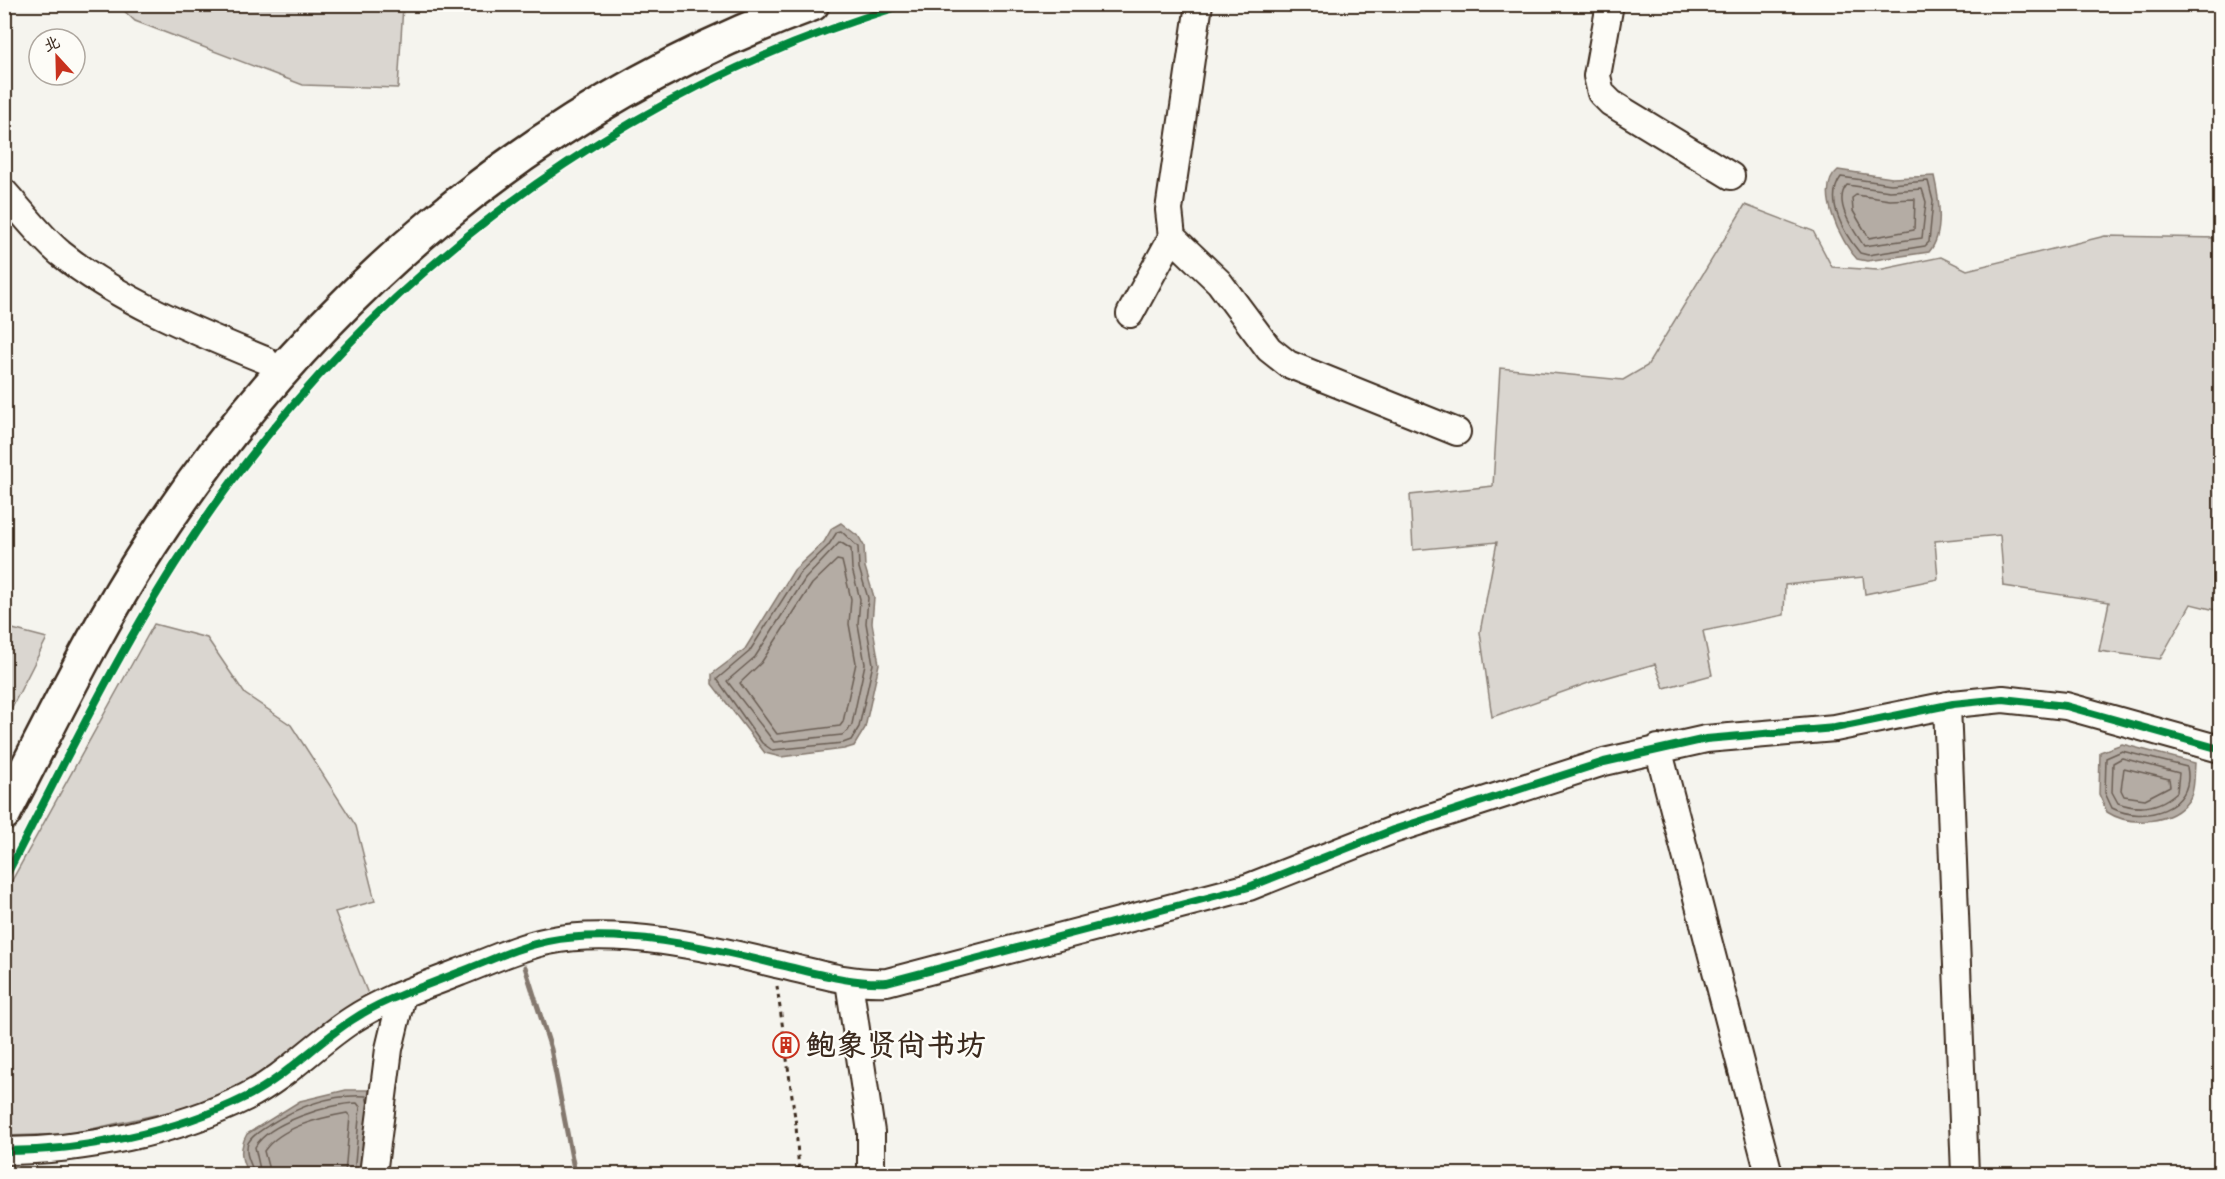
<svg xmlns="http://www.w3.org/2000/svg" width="2225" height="1179" viewBox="0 0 2225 1179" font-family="Caveat,'LXGW WenKai TC',sans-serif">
  <rect width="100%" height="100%" fill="#f5f4ee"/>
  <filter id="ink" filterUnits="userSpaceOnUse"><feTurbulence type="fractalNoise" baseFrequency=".0167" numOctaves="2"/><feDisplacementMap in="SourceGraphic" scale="12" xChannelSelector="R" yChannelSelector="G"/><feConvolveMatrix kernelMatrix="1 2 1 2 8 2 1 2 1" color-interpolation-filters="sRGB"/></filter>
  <g filter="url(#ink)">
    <path fill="#dad6d0" stroke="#8a8077" stroke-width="1.5" d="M 118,5 L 403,5 L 398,88 L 303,85 L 135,21 Z
      M 1745,205 L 1813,231 L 1832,267 L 1878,270 L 1941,257 L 1967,270 L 2105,236 L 2220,238 L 2219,611 L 2191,604 L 2160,659 L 2099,651 L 2109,602 L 2004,586 L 2000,535 L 1935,541 L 1938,579 L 1865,594 L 1863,577 L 1785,585 L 1784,615 L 1703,631 L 1712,675 L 1664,688 L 1655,664 L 1594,681 L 1492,717 L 1480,632 L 1497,542 L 1413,550 L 1410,495 L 1493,486 L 1500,368 L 1623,380 L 1647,366 Z
      M 154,624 L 207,638 L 245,694 L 291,725 L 356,826 L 375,901 L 335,912 L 370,999 L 268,1072 L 200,1105 L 69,1134 L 5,1136 L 5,893 Z
      M 5,627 L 47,638 L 5,721 L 4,627 Z"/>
    <path fill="#b4aca4" stroke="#84786e" stroke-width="1.5" d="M 1838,170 L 1892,178 L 1934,176 C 1939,198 1945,234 1929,252 L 1867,261 L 1857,259 C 1841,242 1814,189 1838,170 Z
      M 841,523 L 859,537 L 864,546 L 865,567 L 874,597 L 872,623 L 879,664 L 865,728 L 854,746 L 844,749 L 781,757 L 765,753 L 712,684 L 712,674 L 745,649 L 794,570 L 824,542 L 832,528 Z
      M 2122,744 L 2195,763 C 2194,775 2195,790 2189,800 C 2172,824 2130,827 2107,812 L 2099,794 L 2100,752 Z
      M 346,1090 L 370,1090 L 375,1093 L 367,1174 L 249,1174 C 240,1161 239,1148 247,1134 L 300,1101 Z"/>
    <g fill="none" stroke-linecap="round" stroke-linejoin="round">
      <path stroke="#6b5e54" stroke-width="1.5" d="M 1841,177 L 1891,184 L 1928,181 L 1933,201 L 1929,242 L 1925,246 L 1868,255 L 1860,253 C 1844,234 1824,200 1841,177 Z
        M 1847,185 L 1890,191 L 1922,189 L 1926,202 L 1922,238 L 1864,246 C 1854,231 1832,202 1847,185 Z
        M 1856,195 L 1890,200 L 1915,199 L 1914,230 L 1869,238 L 1853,211 L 1852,198 Z
        M 841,531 L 858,547 L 859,568 L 868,598 L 866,623 L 873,664 L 859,727 L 851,740 L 843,743 L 772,750 L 762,743 L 717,679 L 749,652 L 799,574 L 828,546 L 837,532 Z
        M 840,542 L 851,549 L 852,569 L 860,599 L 858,624 L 865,664 L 852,724 L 848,731 L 842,735 L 774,742 L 727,681 L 755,657 L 805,579 Z
        M 837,560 L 842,561 L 851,599 L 849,624 L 856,663 L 843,722 L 840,726 L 777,734 L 740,683 L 761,663 L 812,584 Z
        M 2122,751 L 2187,767 C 2196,810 2143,824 2112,808 L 2105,793 L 2106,758 Z
        M 2122,758 L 2179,773 L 2177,792 C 2159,808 2140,811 2118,803 L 2112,792 L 2113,763 Z
        M 2124,768 L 2169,779 L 2170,786 L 2145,799 L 2124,796 L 2121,790 Z
        M 254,1174 C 252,1164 244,1155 248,1143 C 252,1135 262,1130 269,1125 C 299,1106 331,1094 366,1096 L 368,1104
        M 261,1174 L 255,1147 C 268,1123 331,1103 357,1103 L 360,1107 L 354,1174
        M 270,1174 L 264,1151 C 281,1127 319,1118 347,1113 L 350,1116 L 345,1174"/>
      <path stroke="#84786e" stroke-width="5" d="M 525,967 L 551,1049 L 575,1174"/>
      <g stroke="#3b2a1e" stroke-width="30">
        <path id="minor" d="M 1610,4 L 1597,76 L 1601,93 L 1611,103 L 1731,176
          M 4,192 C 22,212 40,236 60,253 C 118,300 197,332 265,360
          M 1172,237 L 1219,282 L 1269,349 L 1288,364 L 1457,432
          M 1130,314 L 1172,237 L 1169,210 L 1199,4
          M 1947,705 L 1965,1174
          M 1658,748 L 1769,1174
          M 849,981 L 871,1132 L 871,1174
          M 4,1151 C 82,1151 176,1132 246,1097 C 286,1077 315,1044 352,1020 C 385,998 423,987 460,972 C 489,961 518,947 548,941 C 617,927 708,947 776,964 C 813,972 849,984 887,982 L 1249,887 L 1393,830 L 1604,762 L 1706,739 L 1835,728 L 1953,704 L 2003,699 L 2066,706 L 2220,749
          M 373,1174 L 389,1049 L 402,995"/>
      </g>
      <g stroke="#3b2a1e" stroke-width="38">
        <path id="major" d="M 4,813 C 51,723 95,629 151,544 C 311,299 535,105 812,4"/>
      </g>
      <path stroke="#3b2a1e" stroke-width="3" stroke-dasharray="4.5 4.5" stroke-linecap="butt" d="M 777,986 L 796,1125 L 799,1174"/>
      <use href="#minor" stroke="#fdfcf7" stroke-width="26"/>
      <use href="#major" stroke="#fdfcf7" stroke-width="33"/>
      <g stroke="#fdfcf7" stroke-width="11">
        <path id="cycleway" d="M 4,880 C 59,774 111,665 175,564 C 345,297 602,94 907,4
          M 4,1151 C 82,1151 176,1132 246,1097 C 286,1077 315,1044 352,1020 C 385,998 423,987 460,972 C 489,961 518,947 548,941 C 617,927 708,947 776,964 C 813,972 849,984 887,982 L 1249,887 L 1393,830 L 1604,762 L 1706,739 L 1835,728 L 1953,704 L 2003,699 L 2066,706 L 2220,749"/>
      </g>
      <use href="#cycleway" stroke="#00873e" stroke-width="8"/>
    </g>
  </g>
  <defs>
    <g id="building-ring" transform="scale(1.35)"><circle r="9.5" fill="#fdfcf7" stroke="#c8321e" stroke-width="1.5"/><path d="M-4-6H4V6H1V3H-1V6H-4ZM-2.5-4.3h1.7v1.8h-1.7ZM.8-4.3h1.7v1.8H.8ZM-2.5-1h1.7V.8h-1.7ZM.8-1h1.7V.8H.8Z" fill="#c8321e"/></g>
  </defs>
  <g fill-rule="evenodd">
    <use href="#building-ring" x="786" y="1045"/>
  </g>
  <g text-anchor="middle" stroke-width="5" stroke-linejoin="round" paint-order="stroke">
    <g font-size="30" font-weight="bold" fill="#3b2a1e" stroke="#fdfcf7" text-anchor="start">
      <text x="806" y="1055">鲍象贤尚书坊</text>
    </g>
  </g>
  <rect width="2225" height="1179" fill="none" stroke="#fdfcf7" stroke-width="24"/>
  <rect x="12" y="12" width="2201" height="1155" fill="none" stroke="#3b2a1e" stroke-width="2" filter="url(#ink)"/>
  <g transform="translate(57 57) rotate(338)"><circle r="28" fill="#fdfcf7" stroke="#afa8a0" stroke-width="1.5"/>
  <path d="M0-4.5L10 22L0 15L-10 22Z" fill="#c8321e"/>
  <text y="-9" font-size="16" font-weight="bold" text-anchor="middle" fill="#3b2a1e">北</text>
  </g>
</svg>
